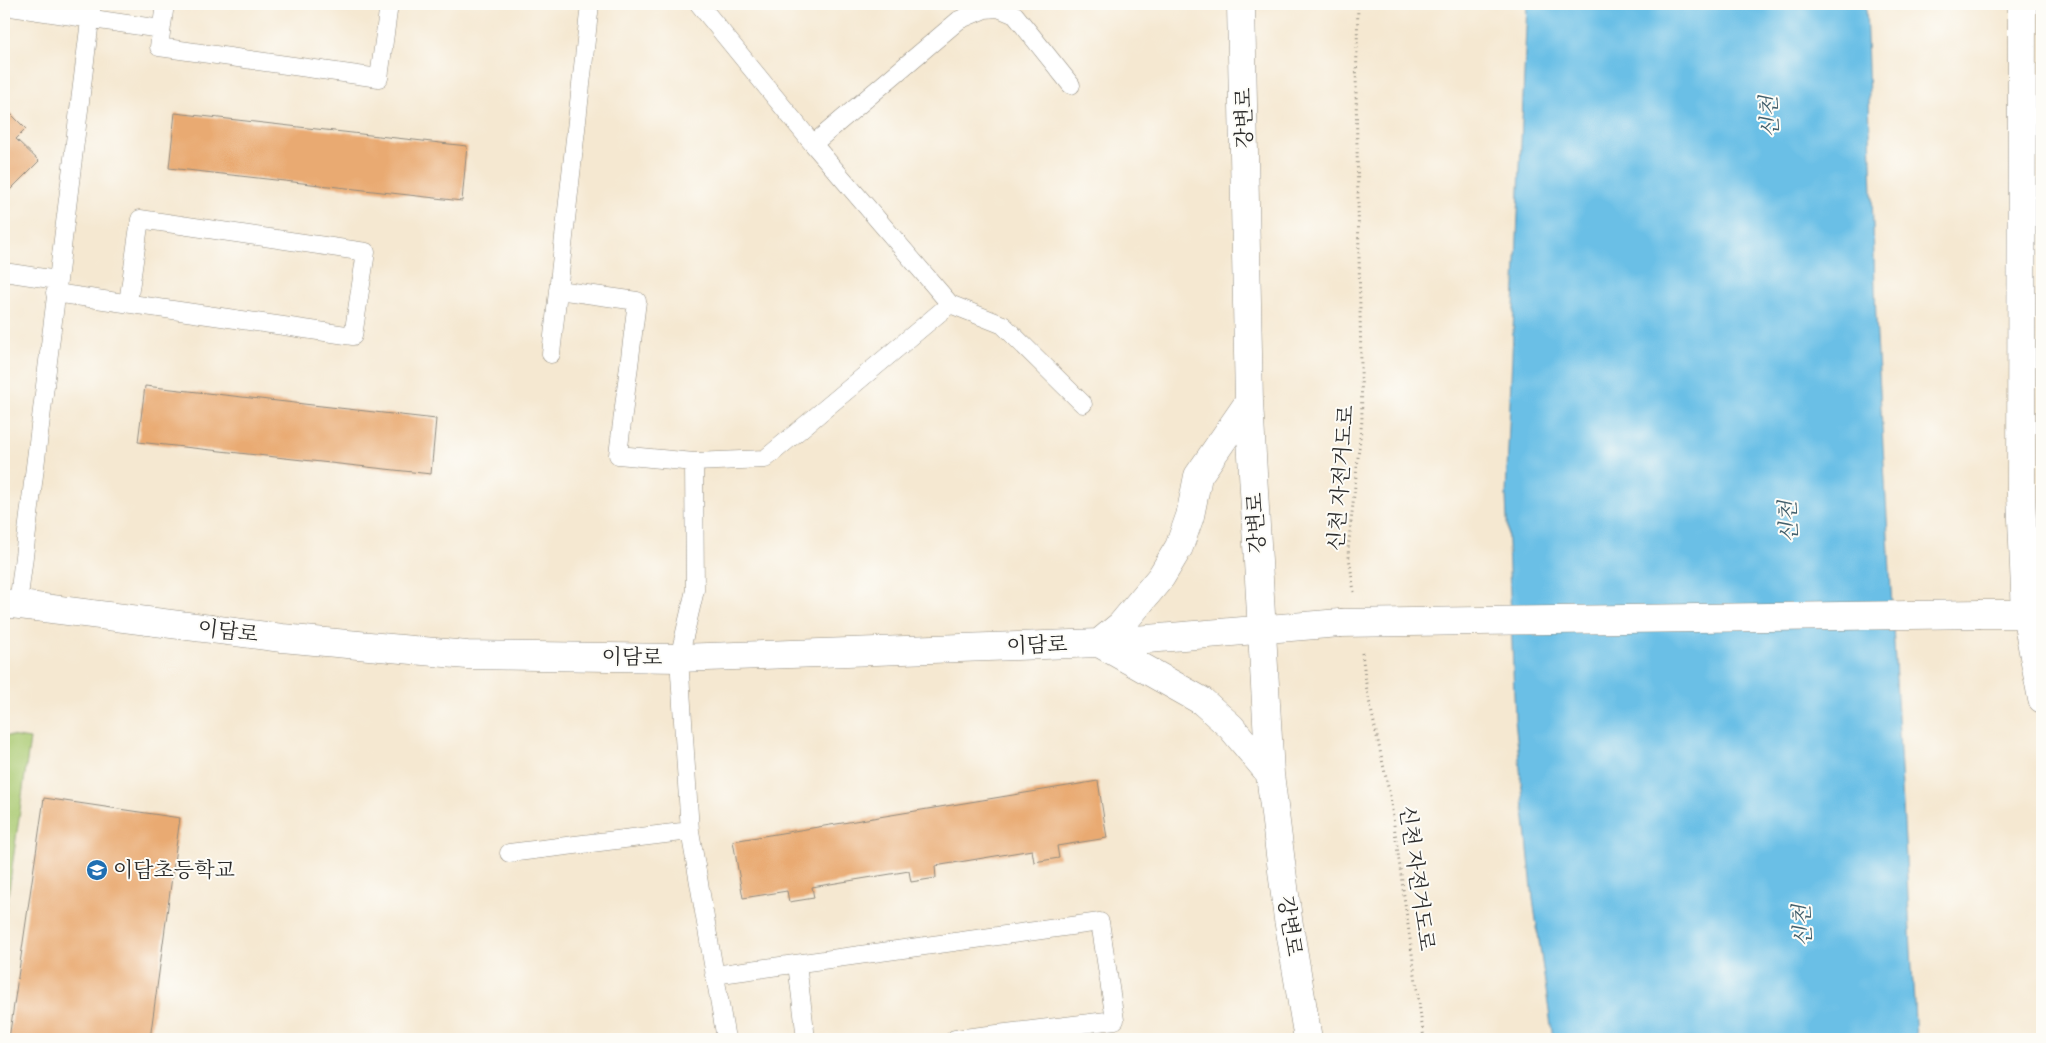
<svg xmlns="http://www.w3.org/2000/svg" width="2046" height="1043" viewBox="0 0 2046 1043" font-family="'Sorts Mill Goudy','Noto Serif KR',serif">
  <rect width="100%" height="100%" fill="#fdfcf7"/>
  <filter id="ink" filterUnits="userSpaceOnUse"><feTurbulence type="fractalNoise" baseFrequency=".02" numOctaves="2"/><feDisplacementMap in="SourceGraphic" scale="10" xChannelSelector="R" yChannelSelector="G"/><feConvolveMatrix kernelMatrix="1 2 1 2 8 2 1 2 1" color-interpolation-filters="sRGB"/></filter>
  <filter id="wash" filterUnits="userSpaceOnUse"><feTurbulence type="fractalNoise" baseFrequency=".0096" numOctaves="4" result="noise"/><feDisplacementMap in="SourceGraphic" scale="20" xChannelSelector="R" yChannelSelector="G"/><feGaussianBlur stdDeviation="1.12" result="paint"/><feColorMatrix in="noise" values="0 0 0 0 0 0 0 0 0 0 0 0 0 0 0 0 0 1.4 0 .05"/><feComposite in="paint" operator="in"/></filter>
  <g filter="url(#wash)">
    <rect width="100%" height="100%" fill="#f5e8d1"/>
    <path fill="#aaca72" stroke="#6a7a4e" d="M 4,735 L 30,739 L 4,925 Z"/>
    <path fill="#6abfe6" stroke="#4a7588" d="M 1527,4 L 1866,4 L 1876,319 L 1916,1039 L 1553,1039 L 1533,899 L 1515,719 L 1506,495 Z"/>
    <g id="blocks">
      <path fill="#e9aa72" d="M 7,110 L 26,129 L 16,139 L 39,161 L 4,196 L 4,111 L 5,112 Z
        M 175,113 L 467,146 L 462,201 L 169,168 Z
        M 145,386 L 436,419 L 431,474 L 138,442 Z
        M 1098,781 L 1107,838 L 1057,846 L 1059,858 L 1034,862 L 1032,850 L 935,866 L 936,878 L 911,882 L 909,871 L 812,887 L 814,898 L 789,902 L 787,891 L 743,898 L 733,841 Z
        M 44,798 L 180,818 L 150,1039 L 9,1039 Z"/>
    </g>
  </g>
  <g filter="url(#ink)">
    <use href="#blocks" fill-opacity="0" stroke="#908a7e" stroke-width="1"/>
    <g fill="none" stroke-linecap="round" stroke-linejoin="round">
      <g stroke="#908a7e" stroke-width="19">
        <path id="lane" d="M 165,4 L 159,47 L 379,78 L 389,4
          M 699,4 L 813,144 L 950,304 L 1003,325 L 1083,404
          M 4,6 L 161,29
          M 813,144 L 959,20 L 985,9 L 998,8 L 1015,15 L 1071,85
          M 4,272 L 57,280
          M 558,290 L 637,301 L 618,455 L 694,462 L 695,590 L 679,658 L 690,831 L 726,1039
          M 55,293 L 353,336 L 366,252 L 140,219 L 128,303
          M 551,354 L 590,4
          M 694,462 L 765,459 L 950,304
          M 18,605 L 92,4
          M 509,853 L 690,831
          M 797,964 L 806,1039
          M 714,975 L 1100,922 L 1115,1020 L 955,1039"/>
      </g>
      <g stroke="#908a7e" stroke-width="29">
        <path id="street" d="M 2022,4 L 2021,495 L 2026,614 L 2042,699"/>
      </g>
      <g stroke="#908a7e" stroke-width="29">
        <path id="secondary" d="M 1241,4 L 1249,402 L 1270,774 L 1288,919 L 1308,1039
          M 1249,402 L 1198,476 L 1190,516 L 1179,547 L 1161,577 L 1121,625 L 1099,643 L 1202,701 L 1231,727 L 1270,774
          M 4,603 L 282,638 L 467,655 L 679,658 L 1099,643 L 1340,623
          M 1981,614 L 2042,614"/>
      </g>
      <path stroke="#908a7e" stroke-width="3" stroke-dasharray="1 4" stroke-linecap="butt" d="M 1354,592 L 1348,550 L 1362,420 L 1356,91 L 1358,4
        M 1362,653 L 1367,691 L 1390,796 L 1424,1039"/>
      <use href="#lane" stroke="#fff" stroke-width="18"/>
      <use href="#street" stroke="#fff" stroke-width="28"/>
      <use href="#secondary" stroke="#fff" stroke-width="28"/>
      <g stroke="#908a7e" stroke-width="29" stroke-linecap="butt">
        <path id="secondary-bridge" d="M 1340,623 L 1981,614"/>
      </g>
      <use href="#secondary-bridge" stroke="#fff" stroke-width="28"/>
    </g>
  </g>
  <defs>
    <g id="school-disc" transform="scale(1.125)"><circle r="9.5" fill="#1f6fb2" stroke="#fdfcf7"/><path d="M0-5L7-2L0 1L-7-2ZM-4 1L0 2.5L4 1V4Q0 6-4 4Z" fill="#fff"/></g>
  </defs>
  <g fill-rule="evenodd">
    <use href="#school-disc" x="97" y="870"/>
  </g>
  <g text-anchor="middle" stroke-width="4" stroke-linejoin="round" paint-order="stroke">
    <g font-size="21" fill="#2b2b2b" stroke="#fdfcf7">
      <text transform="translate(1244 118) rotate(-91)" y="7">강변로</text>
      <text transform="translate(1341 478) rotate(-86)" y="7">신천 자전거도로</text>
      <text transform="translate(1256 523) rotate(-93)" y="7">강변로</text>
      <text transform="translate(228 631) rotate(7)" y="7">이담로</text>
      <text transform="translate(1037 645) rotate(-2)" y="7">이담로</text>
      <text transform="translate(632 657) rotate(1)" y="7">이담로</text>
      <text transform="translate(1417 878) rotate(82)" y="7">신천 자전거도로</text>
      <text transform="translate(1290 926) rotate(81)" y="7">강변로</text>
    </g>
    <g font-size="21" fill="#2b2b2b" stroke="#fdfcf7" text-anchor="start">
      <text x="113" y="877">이담초등학교</text>
    </g>
    <g font-size="22" font-style="italic" fill="#415f6c" stroke="#fdfcf7">
      <text transform="translate(1769 117) rotate(-93)" y="8">신천</text>
      <text transform="translate(1788 522) rotate(-93)" y="8">신천</text>
      <text transform="translate(1802 926) rotate(-93)" y="8">신천</text>
    </g>
  </g>
  <rect width="2046" height="1043" fill="none" stroke="#fdfcf7" stroke-width="20"/>
</svg>
